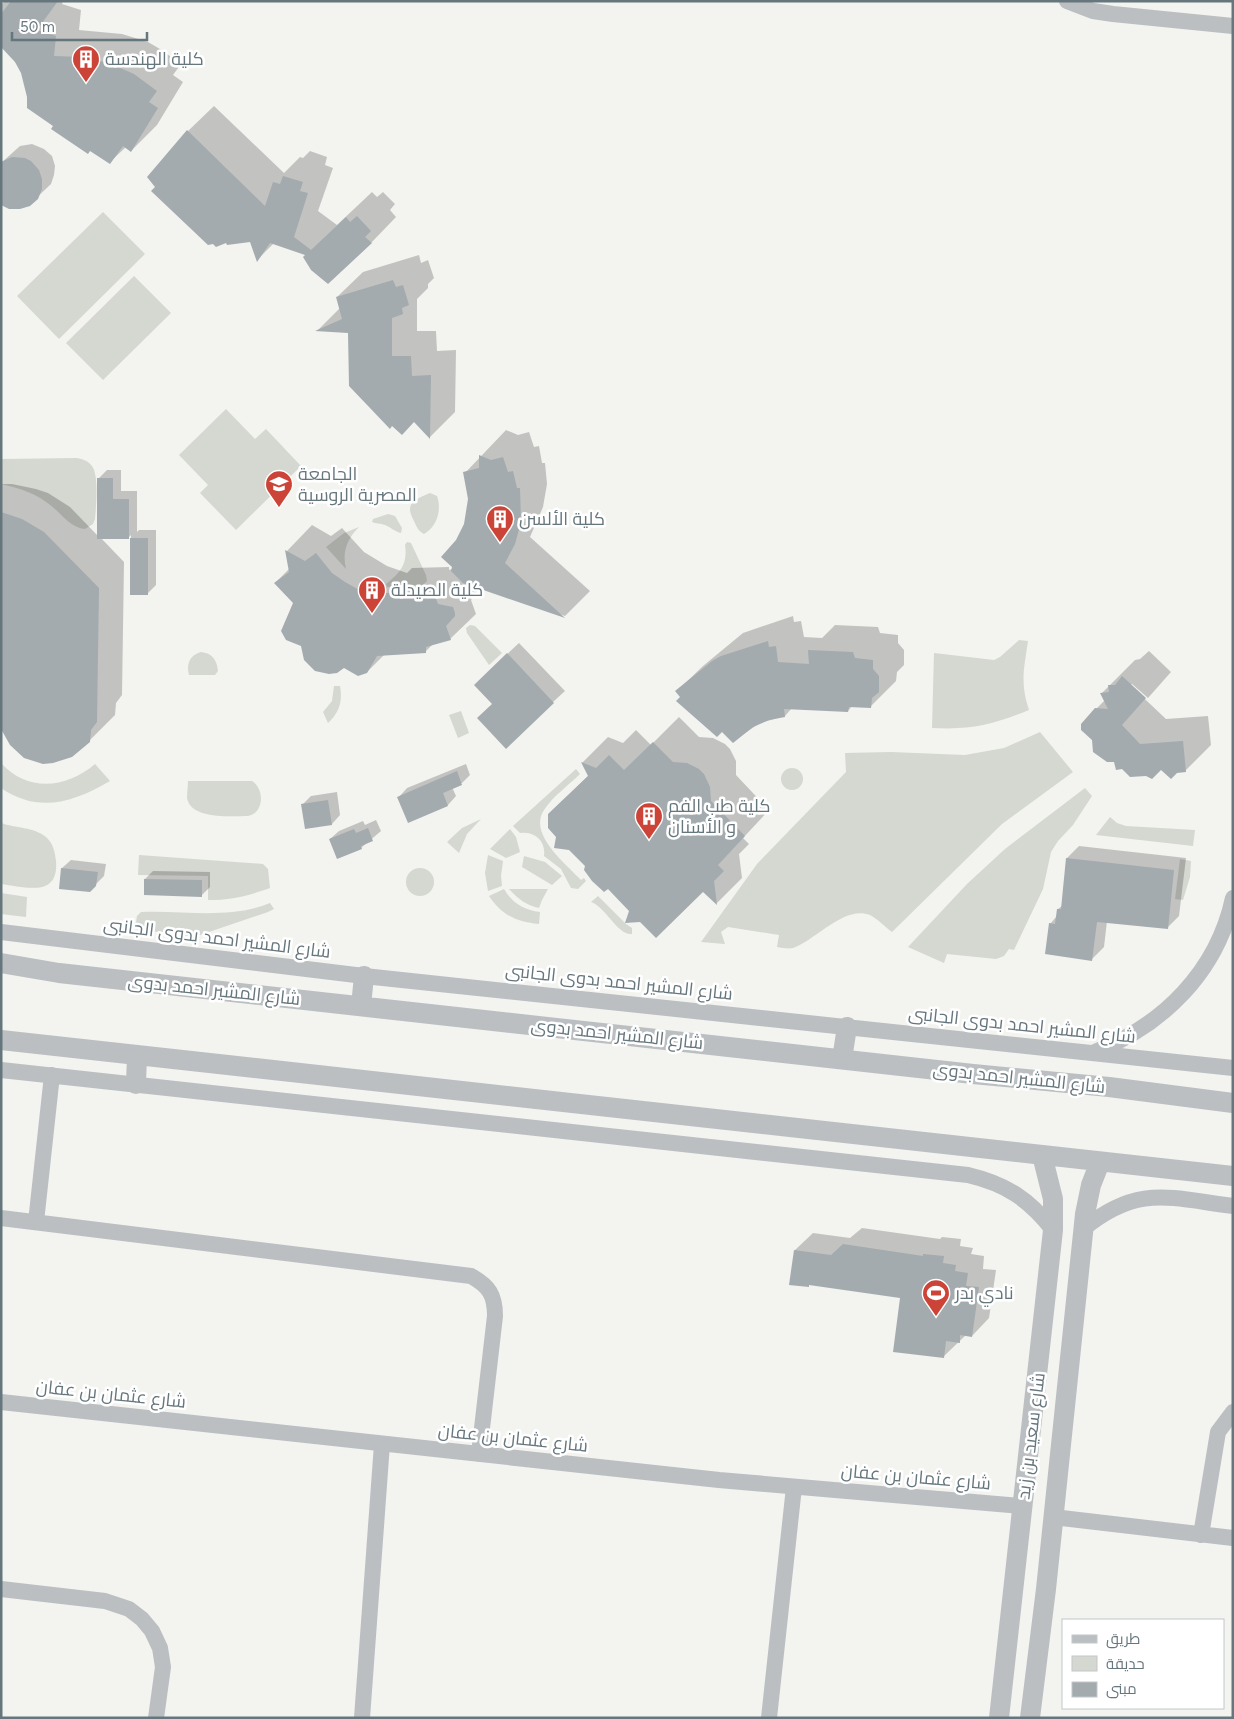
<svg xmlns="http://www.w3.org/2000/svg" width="1234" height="1719" viewBox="0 0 1234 1719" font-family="Figtree,Cairo,sans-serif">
  <rect width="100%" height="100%" fill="#f3f3f0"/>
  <path fill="#d4d8d0" d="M 103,212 L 145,254 L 59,339 L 17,296 Z
    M 134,276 L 171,313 L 103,380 L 66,343 Z
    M 226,409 L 255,439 L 266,429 L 301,466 L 236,530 L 200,493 L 208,485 L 179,455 Z
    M 77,458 C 83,459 88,461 92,466 C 99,475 96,507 95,519 L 93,524 L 85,529 C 69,528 59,510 46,502 C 33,492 17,488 1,484 L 1,459 Z
    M 430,493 L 437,496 C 442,510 437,527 424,534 C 418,531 417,527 414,521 C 404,503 414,500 430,493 Z
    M 388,514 L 395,516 L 402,528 L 401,533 C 395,532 391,527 385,525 C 380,523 376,524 372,522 L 373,519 Z
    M 359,527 C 347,539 342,552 346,569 L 326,547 L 344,533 Z
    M 407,542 L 411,543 L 426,575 L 427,581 L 423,585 L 387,587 L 386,584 C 400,573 408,564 405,545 Z
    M 470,625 L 475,626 L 502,653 L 489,665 L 467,633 L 466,628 Z
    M 1019,640 L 1028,641 C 1024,669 1020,683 1029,710 C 992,725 972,730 932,728 L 934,653 L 994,660 L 1000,657 Z
    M 201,652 C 212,653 217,660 218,671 L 215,675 L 189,675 C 186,664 190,655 201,652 Z
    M 334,686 L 340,686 C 343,701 339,713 328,723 L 323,712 L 332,701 Z
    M 461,711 L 469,733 L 458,738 L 449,715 Z
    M 1040,732 L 1073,772 L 1002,824 L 892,932 C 885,927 878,919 870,915 C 844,905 816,940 793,948 C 789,949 782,948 777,947 L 779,935 L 728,927 L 721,932 L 725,944 L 701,942 L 757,864 L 846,772 L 845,753 L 891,752 L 965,755 L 1004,748 Z
    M 1,763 C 28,793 67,788 95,764 L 110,781 C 74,802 39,814 1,788 Z
    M781 779a11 11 0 1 1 22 0a11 11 0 1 1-22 0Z
    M 576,769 L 580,774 C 569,785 553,796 544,810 C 528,834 565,863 581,880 L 584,878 L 586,881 L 578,889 L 571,888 L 561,869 L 544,856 C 546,841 535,831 520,833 L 513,826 Z
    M 188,781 L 252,781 C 265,789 264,813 248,816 C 232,816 191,820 187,798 C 187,792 188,786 188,781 Z
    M 1085,788 L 1092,796 L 1073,825 L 1058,841 L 1051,852 L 1043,889 L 1014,950 L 1009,949 L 1004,956 L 996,959 L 947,954 L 944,963 L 908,947 L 967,884 L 1005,849 Z
    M 1110,817 L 1117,823 L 1126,826 L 1195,830 L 1193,846 L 1096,835 Z
    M 481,819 L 467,834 L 459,853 L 447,842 L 462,828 Z
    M 1,823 C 15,828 34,827 46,837 C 53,843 55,852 56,861 C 59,898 25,887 1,884 Z
    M 510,829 L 516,837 L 520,852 L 506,858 L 490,849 Z
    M 139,855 L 263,864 L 268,869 L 270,888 C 247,896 232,900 208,900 L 208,876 L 138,875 Z
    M 488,855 L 503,861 L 501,876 L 502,886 L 488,891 L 485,873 Z
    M 524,856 L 545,862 L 562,876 L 552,885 L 522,867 Z
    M 1180,859 L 1191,861 L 1190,877 L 1183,900 L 1175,899 Z
    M406 882a14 14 0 1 1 28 0a14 14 0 1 1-28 0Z
    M 504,889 C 512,903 524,910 540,912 L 539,924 C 516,922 502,915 489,896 Z
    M 509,889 L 548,889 L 542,900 L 539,908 C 526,905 518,899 509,889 Z
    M 1,893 L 27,897 L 26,917 L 1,914 Z
    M 598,896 L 626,924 L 632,928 L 632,934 C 618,936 605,906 591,902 Z
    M 270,903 L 274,909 L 268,912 L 200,935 L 189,936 L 135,929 L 137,916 L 141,912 C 184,910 229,920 270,903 Z"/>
  <path fill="#0003" d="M 5,1 L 63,1 L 62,4 L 81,10 L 79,30 L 122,34 L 148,42 L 160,49 L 181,64 L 173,75 L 183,82 L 157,125 L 131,151 L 126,147 L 110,162 L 55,125 L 28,96 L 22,72 L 8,51 L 1,46 L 1,5 Z
    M 214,106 L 284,173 L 300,157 L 303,158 L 310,151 L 327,157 L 325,165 L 333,168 L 318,211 L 337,225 L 372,192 L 377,197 L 383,192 L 395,204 L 390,210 L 396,217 L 371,243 L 308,254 L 274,243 L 257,260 L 251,241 L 157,187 L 148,177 L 188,131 Z
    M 32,144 L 44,149 L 52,156 L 55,166 L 54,175 L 51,184 L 30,204 L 1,163 L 20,146 Z
    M 419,255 L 421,263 L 428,260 L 434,278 L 428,284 L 428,288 L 417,299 L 417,331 L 436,331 L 437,351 L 456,350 L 455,412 L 430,437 L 414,421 L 350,332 L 318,330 L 340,308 L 337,297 L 363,272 Z
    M 506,430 L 518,435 L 529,432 L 534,447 L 539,446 L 542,463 L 545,463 L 547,484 L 543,507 L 530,537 L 590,591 L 565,616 L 480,587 L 471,600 L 476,614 L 450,639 L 433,644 L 426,651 L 384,655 L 367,672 L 275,583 L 290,568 L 287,551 L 312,525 L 331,536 L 342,528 L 364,552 L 387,566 L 407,573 L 412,568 L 449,567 L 449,570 L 452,569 L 457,541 L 465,524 L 469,499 L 465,473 Z
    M 107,470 L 121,470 L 121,491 L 137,491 L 137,532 L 139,530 L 156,530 L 156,585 L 147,594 L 131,594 L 131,535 L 128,538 L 100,537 L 124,562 L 122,695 L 116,703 L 115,715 L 89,741 L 1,723 L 1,484 L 12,484 L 36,489 L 48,493 L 70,507 L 98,536 L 98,479 Z
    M 793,616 L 794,622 L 801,621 L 804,637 L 822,638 L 835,625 L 878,627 L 880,633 L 898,635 L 898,643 L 904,650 L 904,665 L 897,672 L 896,681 L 870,707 L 852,706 L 848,711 L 792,708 L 785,716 L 760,723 L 733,741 L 677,691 L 703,666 L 743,633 Z
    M 519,643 L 565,691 L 553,702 L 493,703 L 487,673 Z
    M 1149,651 L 1171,672 L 1148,698 L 1132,684 L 1130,685 L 1166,719 L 1208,716 L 1211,745 L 1185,771 L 1161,768 L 1096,709 L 1105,700 L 1102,693 L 1135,660 L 1140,659 Z
    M 679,717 L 699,737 L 713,738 L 725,744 L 730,749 L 736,761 L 736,775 L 769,810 L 743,838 L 749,844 L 739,854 L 742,878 L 717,903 L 703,890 L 630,910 L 558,836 L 549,814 L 589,775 L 582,763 L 608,737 L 623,743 L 636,730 L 651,745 Z
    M 466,764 L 470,775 L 462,783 L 452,787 L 456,796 L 448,805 L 409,821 L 399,797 L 407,788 Z
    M 337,792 L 340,815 L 332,824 L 303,804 L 311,796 Z
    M 376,820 L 381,831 L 361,848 L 330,839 L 339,831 L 363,821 L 365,825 Z
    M 1079,846 L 1186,858 L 1179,916 L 1167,928 L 1107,921 L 1104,947 L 1092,959 L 1050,924 L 1057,916 L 1058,909 L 1063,905 L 1067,858 Z
    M 71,860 L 106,864 L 104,876 L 89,891 L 62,868 Z
    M 153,871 L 210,872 L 210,887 L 202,895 L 145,879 Z
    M 862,1228 L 940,1239 L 942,1237 L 961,1239 L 960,1246 L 973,1248 L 971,1254 L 984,1256 L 983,1269 L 996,1270 L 989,1318 L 972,1336 L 966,1335 L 943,1357 L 902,1297 L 810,1284 L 808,1286 L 795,1250 L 813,1233 L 850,1238 Z"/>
  <path fill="#a3abae" d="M 11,1 L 58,1 L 37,30 L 56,36 L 54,56 L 82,57 L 109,63 L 134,74 L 157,91 L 149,102 L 158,108 L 131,152 L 123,146 L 110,164 L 90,151 L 88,154 L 51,129 L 53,126 L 27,108 L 27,97 L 21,73 L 15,62 L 1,47 L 1,14 Z
    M 187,130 L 265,206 L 273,182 L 280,184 L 283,176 L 303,182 L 300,191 L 308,193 L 294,237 L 311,250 L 346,217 L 350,222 L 357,216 L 371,231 L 365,237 L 372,243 L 328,284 L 311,270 L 303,257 L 305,255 L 270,243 L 257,262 L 250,242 L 227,245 L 226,243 L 216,247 L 213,244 L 208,245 L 151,191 L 155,187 L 147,177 Z
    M 12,157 L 25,158 L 31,161 L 39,170 L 42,179 L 42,189 L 38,199 L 30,206 L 20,209 L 9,209 L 1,205 L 1,162 Z
    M 393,280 L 396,287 L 403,285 L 409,305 L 402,308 L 403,314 L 392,318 L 392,356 L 411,356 L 412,376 L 431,375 L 430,439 L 414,422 L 402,435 L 392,426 L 390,429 L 349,386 L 348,333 L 315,331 L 342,319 L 336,297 Z
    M 479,455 L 491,460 L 503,457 L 508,472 L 513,471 L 517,488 L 520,488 L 521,522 L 515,544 L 505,563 L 565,618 L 463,583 L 451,571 L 452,567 L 441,557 L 456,540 L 464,524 L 468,499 L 463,472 L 479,468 Z
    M 97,478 L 113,478 L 113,499 L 129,499 L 129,539 L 97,539 Z
    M 1,512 L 22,519 L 44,532 L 99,588 L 97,722 L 91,730 L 90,742 L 72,757 L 53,763 L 43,764 L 24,758 L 10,745 L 1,729 Z
    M 130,538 L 148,538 L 148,595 L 130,595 Z
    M 285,550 L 305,561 L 316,553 L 332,573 L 345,582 L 361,591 L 384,599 L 385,593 L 424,592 L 424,595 L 434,593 L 438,604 L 453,607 L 455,613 L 455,616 L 446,626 L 451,640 L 426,647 L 426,653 L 377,656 L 367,673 L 358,676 L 344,668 L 337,673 L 329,674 L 315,671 L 304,660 L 301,646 L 286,640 L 281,631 L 293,603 L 274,583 L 289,572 Z
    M 768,641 L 769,647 L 776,646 L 778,662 L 809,664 L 808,650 L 853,652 L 855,658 L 873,660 L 873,669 L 879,676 L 879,692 L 872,698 L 871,708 L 849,707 L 848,712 L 784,709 L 785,717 L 769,720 L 753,727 L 733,743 L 722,732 L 717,737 L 676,701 L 680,697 L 675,691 L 712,661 L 721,656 Z
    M 507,653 L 554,703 L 506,749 L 477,718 L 492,704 L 474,685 Z
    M 1122,676 L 1146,698 L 1122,725 L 1140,744 L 1183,741 L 1186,772 L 1177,773 L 1171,779 L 1161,770 L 1152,779 L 1146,776 L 1130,777 L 1122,769 L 1116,770 L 1114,762 L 1107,762 L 1093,752 L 1092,740 L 1081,730 L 1081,724 L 1095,708 L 1108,709 L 1100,693 L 1109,692 L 1108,685 L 1115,685 Z
    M 653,742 L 673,762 L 687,763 L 699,769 L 704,774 L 710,787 L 711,801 L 745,836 L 718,865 L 724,871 L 714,881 L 717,905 L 703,892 L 656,938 L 640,922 L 625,923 L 629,911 L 608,889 L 604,892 L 592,881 L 584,870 L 585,866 L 569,850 L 554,848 L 556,837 L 548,828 L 548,814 L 588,776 L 581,762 L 596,768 L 609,755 L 624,770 Z
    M 457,771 L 462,785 L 443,793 L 448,806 L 408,823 L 397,797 Z
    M 328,800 L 332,825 L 305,829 L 301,804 Z
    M 368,828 L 373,841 L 361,846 L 362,849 L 337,859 L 329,839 L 354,829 L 356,833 Z
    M 1066,858 L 1174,870 L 1168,929 L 1097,922 L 1092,961 L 1045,954 L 1049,923 L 1055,924 L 1057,909 L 1061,909 Z
    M 61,868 L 98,872 L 96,886 L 90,892 L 59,889 Z
    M 144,879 L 202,880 L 202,897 L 144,895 Z
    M 843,1244 L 923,1256 L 923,1254 L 944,1256 L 943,1263 L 956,1265 L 955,1271 L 968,1273 L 966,1286 L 979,1287 L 972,1337 L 960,1335 L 960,1343 L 946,1341 L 944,1358 L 893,1352 L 900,1298 L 809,1285 L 809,1287 L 789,1285 L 794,1250 L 831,1255 Z"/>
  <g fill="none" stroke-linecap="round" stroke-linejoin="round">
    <path stroke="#bbbfc1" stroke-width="16" d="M 1067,1 L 1093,11 L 1113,14 L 1233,26
      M 1,932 L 364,976 L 1233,1068
      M 1095,1052 C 1163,1025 1217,972 1233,898
      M 1,1070 L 968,1175 C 1006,1184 1029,1199 1053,1230
      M 1,1218 L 471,1276 C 489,1286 495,1295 495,1316 L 479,1454
      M 36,1222 L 52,1075
      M 1083,1229 C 1138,1184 1169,1198 1233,1206
      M 1,1402 L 719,1480 L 1022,1506
      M 1053,1517 L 1233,1538
      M 1201,1535 L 1218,1432 L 1233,1412
      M 1,1589 L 105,1601 L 129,1609 L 142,1619 L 152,1631 L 160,1648 L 163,1667 L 156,1718
      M 362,1718 L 382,1444
      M 769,1718 L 794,1487"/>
    <path stroke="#bbbfc1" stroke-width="20" d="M 1,963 L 59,973 L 973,1074 L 1109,1087 L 1233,1103
      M 361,1006 L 364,976
      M 1,1040 L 1233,1176
      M 842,1059 L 847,1027
      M 136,1084 L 137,1055
      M 999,1718 L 1053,1230 L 1053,1199 L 1042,1155
      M 1030,1718 L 1046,1589 L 1085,1214 L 1091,1185 L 1100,1162"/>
  </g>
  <defs>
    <g id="building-pin" transform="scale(1.4375)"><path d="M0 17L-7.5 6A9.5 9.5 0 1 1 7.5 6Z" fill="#cc4438" stroke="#fff"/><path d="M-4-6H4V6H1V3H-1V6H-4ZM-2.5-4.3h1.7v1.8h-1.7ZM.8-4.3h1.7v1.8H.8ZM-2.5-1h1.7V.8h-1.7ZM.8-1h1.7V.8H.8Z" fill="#fff"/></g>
    <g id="university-pin" transform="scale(1.4375)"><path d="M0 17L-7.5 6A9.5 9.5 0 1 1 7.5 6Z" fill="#cc4438" stroke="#fff"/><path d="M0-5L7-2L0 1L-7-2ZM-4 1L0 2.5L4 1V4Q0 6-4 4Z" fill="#fff"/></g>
    <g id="stadium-pin" transform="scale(1.4375)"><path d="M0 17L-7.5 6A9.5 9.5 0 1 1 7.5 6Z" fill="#cc4438" stroke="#fff"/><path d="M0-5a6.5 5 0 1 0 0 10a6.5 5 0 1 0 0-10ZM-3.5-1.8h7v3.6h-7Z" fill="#fff"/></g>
  </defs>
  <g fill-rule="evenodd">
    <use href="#building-pin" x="86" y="59"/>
    <use href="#university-pin" x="279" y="484"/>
    <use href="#building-pin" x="500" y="519"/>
    <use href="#building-pin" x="372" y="590"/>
    <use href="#building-pin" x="649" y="816"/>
    <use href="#stadium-pin" x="936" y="1293"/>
  </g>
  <g text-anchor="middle" stroke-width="5" stroke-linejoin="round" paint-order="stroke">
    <g font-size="18" fill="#66767d" stroke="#fff" text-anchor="start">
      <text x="105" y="65">كلية الهندسة</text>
      <text x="298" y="480">الجامعة<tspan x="298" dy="21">المصرية الروسية</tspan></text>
      <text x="519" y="525">كلية الألسن</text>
      <text x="391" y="596">كلية الصيدلة</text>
      <text x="668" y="812">كلية طب الفم<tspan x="668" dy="21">و الأسنان</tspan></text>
      <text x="955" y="1299">نادي بدر</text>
    </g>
    <g font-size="18" fill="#66767d" stroke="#fff">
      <text transform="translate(217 938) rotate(7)" y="6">شارع المشير احمد بدوى الجانبى</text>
      <text transform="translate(619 982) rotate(6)" y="6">شارع المشير احمد بدوى الجانبى</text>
      <text transform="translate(214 990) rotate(6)" y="6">شارع المشير احمد بدوى</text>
      <text transform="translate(1022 1025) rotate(6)" y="6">شارع المشير احمد بدوى الجانبى</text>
      <text transform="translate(617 1034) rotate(6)" y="6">شارع المشير احمد بدوى</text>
      <text transform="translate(1019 1078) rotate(6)" y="6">شارع المشير احمد بدوى</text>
      <text transform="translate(111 1394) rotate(6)" y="6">شارع عثمان بن عفان</text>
      <text transform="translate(1031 1436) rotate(-83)" y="6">شارع سعيد بن زيد</text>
      <text transform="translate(513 1438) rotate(6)" y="6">شارع عثمان بن عفان</text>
      <text transform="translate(916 1477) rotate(5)" y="6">شارع عثمان بن عفان</text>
    </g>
  </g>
  <rect width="1234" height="1719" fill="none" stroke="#66767d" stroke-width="5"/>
  <rect x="1062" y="1619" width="162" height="90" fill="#ffffff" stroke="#c2c8cb"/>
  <rect x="1072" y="1635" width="25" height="8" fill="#bbbfc1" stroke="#c2c8cb"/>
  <text x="1106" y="1644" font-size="15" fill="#66767d">طريق</text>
  <rect x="1072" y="1656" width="25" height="15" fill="#d4d8d0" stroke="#c2c8cb"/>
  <text x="1106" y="1669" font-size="15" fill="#66767d">حديقة</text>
  <rect x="1072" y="1682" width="25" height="15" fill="#a3abae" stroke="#c2c8cb"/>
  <text x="1106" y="1694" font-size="15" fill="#66767d">مبنى</text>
  <path d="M12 32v8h135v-8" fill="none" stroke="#66767d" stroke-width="2.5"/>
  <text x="20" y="32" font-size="15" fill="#66767d" stroke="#ffffff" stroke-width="4" paint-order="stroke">50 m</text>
</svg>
